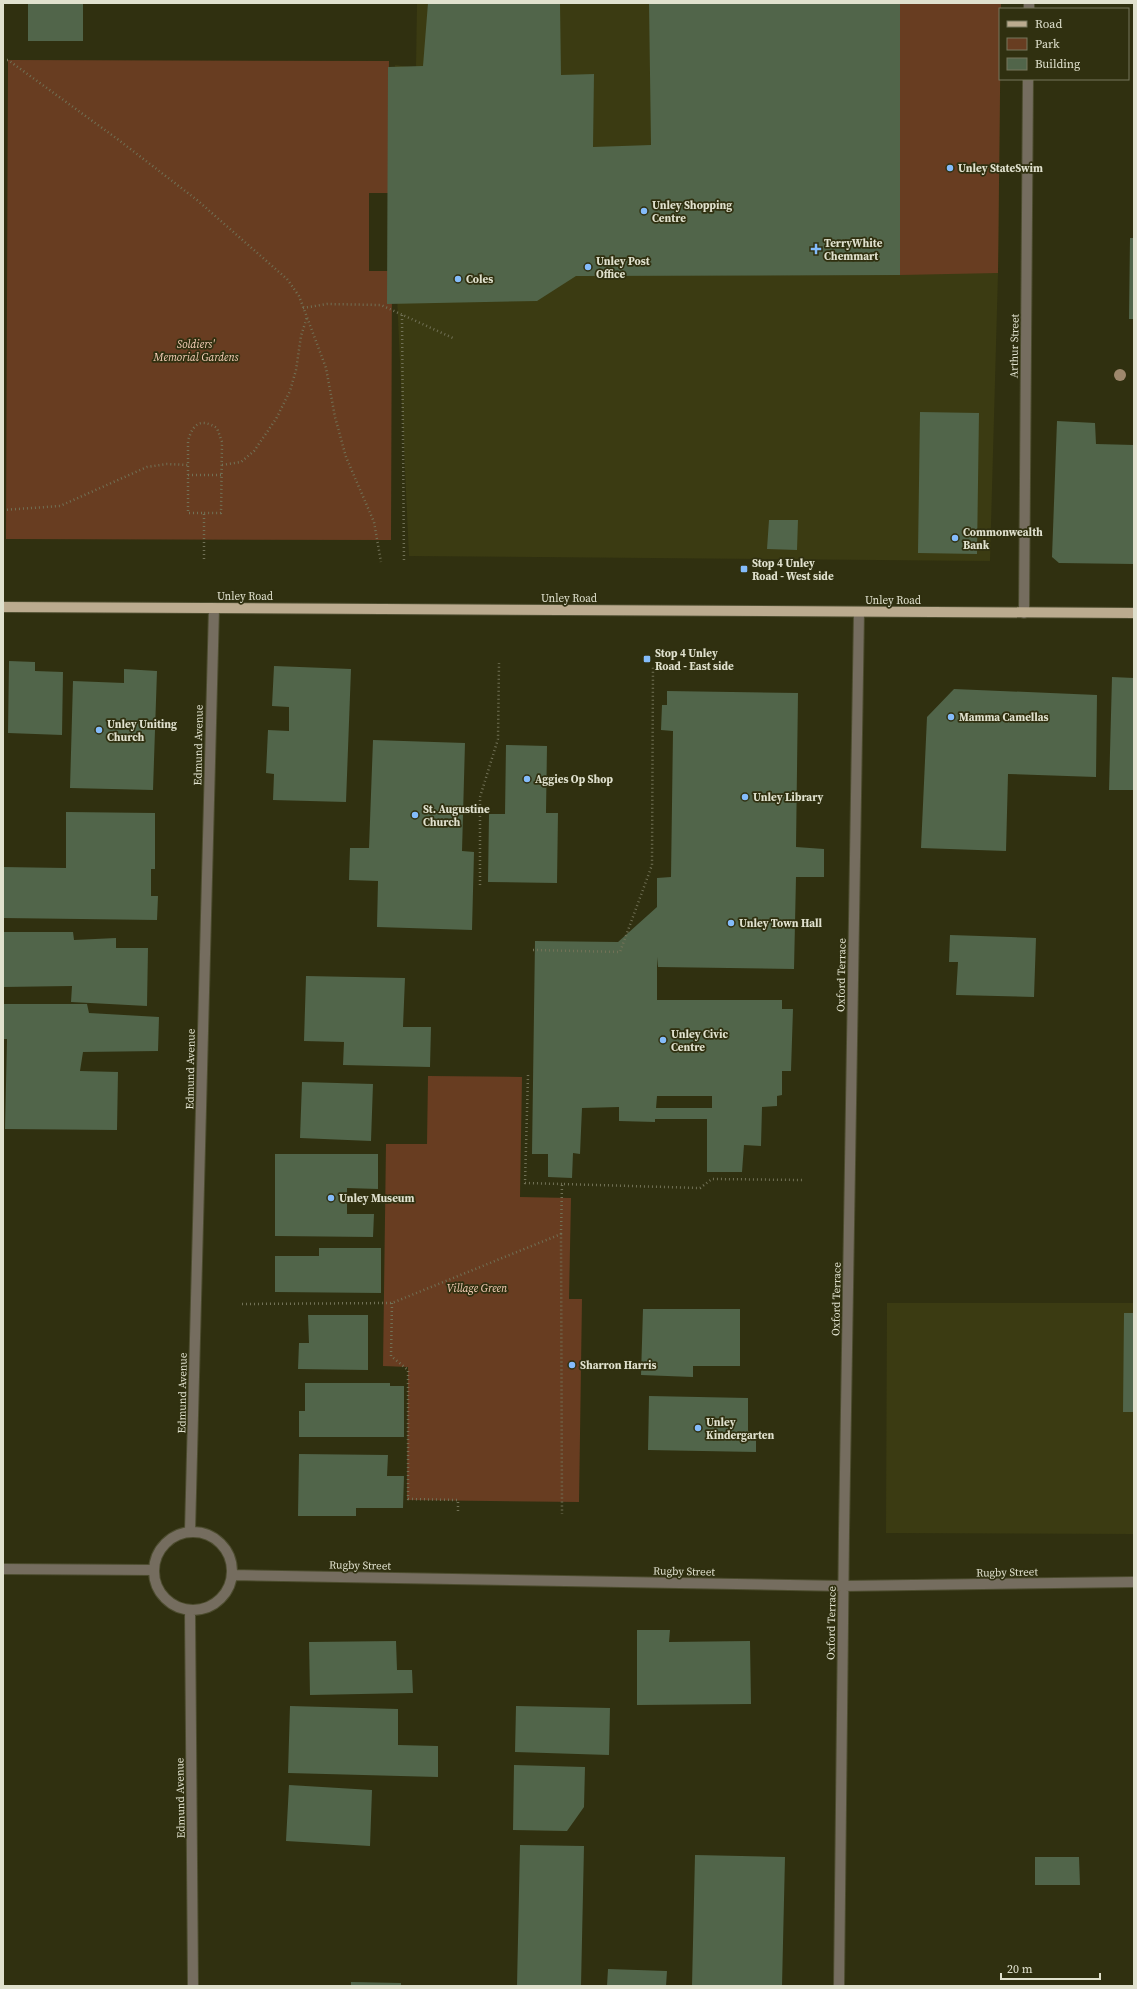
<svg xmlns="http://www.w3.org/2000/svg" width="1137" height="1989" viewBox="0 0 1137 1989" font-family="'Source Serif 4',serif">
  <rect width="100%" height="100%" fill="#303010"/>
  <path fill="#3b3b12" d="M 417,3 L 1001,3 L 998,273 L 990,561 L 409,556 L 397,297 L 395,65 L 416,68 Z
    M 887,1303 L 1134,1303 L 1134,1534 L 886,1533 Z"/>
  <path fill="#683d21" d="M 900,3 L 1001,3 L 998,273 L 900,275 Z
    M 8,60 L 389,61 L 388,193 L 369,193 L 369,271 L 392,271 L 391,540 L 6,539 Z
    M 428,1076 L 522,1077 L 520,1197 L 571,1198 L 569,1299 L 582,1299 L 579,1502 L 407,1500 L 408,1367 L 383,1366 L 386,1144 L 427,1144 Z"/>
  <path fill="#51654a" fill-rule="evenodd" d="M 28,3 L 83,3 L 83,41 L 28,41 Z
    M 428,3 L 560,3 L 561,75 L 594,74 L 593,147 L 651,145 L 649,3 L 900,3 L 900,275 L 576,276 L 537,301 L 387,304 L 388,67 L 423,66 Z
    M 1130,238 L 1134,238 L 1134,319 L 1129,319 Z
    M 920,412 L 979,413 L 977,554 L 918,553 Z
    M 1057,421 L 1095,423 L 1096,444 L 1134,445 L 1134,564 L 1059,563 L 1052,557 Z
    M 769,520 L 798,520 L 797,550 L 767,549 Z
    M 9,661 L 35,662 L 35,671 L 63,672 L 62,735 L 8,733 Z
    M 274,666 L 351,669 L 346,802 L 273,800 L 274,774 L 266,773 L 268,730 L 289,731 L 289,707 L 272,706 Z
    M 124,669 L 157,671 L 153,790 L 70,788 L 73,681 L 124,683 Z
    M 1112,677 L 1134,678 L 1134,790 L 1109,790 Z
    M 954,689 L 1097,695 L 1096,777 L 1008,774 L 1006,851 L 921,848 L 927,717 Z
    M 667,691 L 798,693 L 796,847 L 824,849 L 824,877 L 796,877 L 794,969 L 658,967 L 657,957 L 657,1000 L 782,1000 L 782,1009 L 793,1009 L 791,1071 L 782,1071 L 782,1095 L 777,1096 L 777,1106 L 762,1107 L 761,1146 L 744,1145 L 742,1172 L 707,1172 L 707,1119 L 655,1119 L 655,1122 L 619,1121 L 619,1107 L 582,1108 L 580,1154 L 573,1153 L 572,1178 L 548,1177 L 548,1154 L 532,1154 L 535,941 L 618,942 L 657,907 L 657,878 L 671,877 L 673,731 L 661,730 L 662,705 L 667,705 ZM 657,1096 L 712,1096 L 712,1108 L 656,1108 Z
    M 373,740 L 465,743 L 462,851 L 474,852 L 472,930 L 377,927 L 378,881 L 349,880 L 350,848 L 369,848 Z
    M 506,745 L 547,746 L 546,813 L 558,813 L 557,883 L 488,882 L 489,814 L 505,814 Z
    M 66,812 L 155,813 L 155,869 L 151,869 L 151,896 L 158,896 L 157,920 L 3,918 L 3,867 L 66,868 Z
    M 3,932 L 73,932 L 74,940 L 116,938 L 116,948 L 148,948 L 147,1006 L 71,1002 L 72,986 L 3,987 Z
    M 950,935 L 1036,938 L 1034,997 L 956,995 L 958,962 L 949,962 Z
    M 306,976 L 405,978 L 403,1027 L 431,1027 L 430,1067 L 343,1065 L 344,1042 L 304,1041 Z
    M 3,1004 L 87,1004 L 89,1013 L 159,1017 L 158,1051 L 83,1052 L 80,1071 L 118,1072 L 117,1130 L 5,1129 L 7,1039 L 3,1039 Z
    M 302,1082 L 373,1084 L 371,1141 L 300,1138 Z
    M 275,1154 L 378,1154 L 378,1189 L 347,1188 L 347,1214 L 374,1214 L 373,1237 L 275,1236 Z
    M 319,1248 L 381,1248 L 381,1293 L 275,1292 L 275,1256 L 319,1256 Z
    M 643,1309 L 740,1309 L 740,1366 L 693,1366 L 693,1377 L 641,1375 Z
    M 1124,1313 L 1134,1313 L 1134,1412 L 1123,1412 Z
    M 308,1315 L 368,1315 L 368,1370 L 298,1369 L 299,1343 L 309,1343 Z
    M 305,1383 L 390,1383 L 390,1386 L 404,1386 L 404,1437 L 299,1437 L 299,1411 L 305,1411 Z
    M 649,1396 L 748,1398 L 748,1431 L 756,1435 L 756,1452 L 648,1450 Z
    M 299,1454 L 388,1455 L 387,1476 L 404,1476 L 403,1508 L 356,1508 L 356,1516 L 298,1516 Z
    M 637,1630 L 670,1630 L 669,1642 L 750,1641 L 751,1704 L 637,1705 Z
    M 396,1641 L 397,1670 L 412,1670 L 413,1693 L 310,1695 L 309,1642 Z
    M 290,1706 L 398,1709 L 398,1745 L 438,1746 L 438,1777 L 288,1773 Z
    M 516,1706 L 610,1708 L 609,1755 L 515,1752 Z
    M 514,1765 L 585,1767 L 584,1807 L 567,1831 L 513,1830 Z
    M 289,1785 L 372,1790 L 370,1846 L 286,1841 Z
    M 520,1845 L 584,1846 L 581,1986 L 517,1986 Z
    M 695,1855 L 785,1857 L 782,1986 L 692,1986 Z
    M 1035,1857 L 1079,1857 L 1080,1885 L 1035,1885 Z
    M 608,1969 L 667,1971 L 666,1986 L 607,1986 Z
    M 351,1982 L 401,1983 L 401,1986 L 351,1986 Z"/>
  <g fill="none" stroke-linecap="round" stroke-linejoin="round">
    <g stroke="#4c4c2e" stroke-width="12">
      <path id="minor" d="M 1029,9 L 1029,3
        M 1024,613 L 1028,79
        M 190,1531 L 214,608
        M154 1571a39 39 0 1 1 78 0a39 39 0 1 1-78 0Z
        M 3,1569 L 154,1570
        M 233,1575 L 843,1586 L 1134,1582
        M 190,1611 L 193,1986
        M 839,1986 L 844,1533 L 859,612"/>
    </g>
    <g stroke="#4c4c2e" stroke-width="12">
      <path id="major" d="M 3,607 L 1134,613"/>
    </g>
    <path stroke="#717156" stroke-width="2.5" stroke-dasharray="1 3" stroke-linecap="butt" d="M 3,60 L 8,60 L 116,138 L 197,200 L 287,279 L 299,296 L 326,368 L 335,417 L 346,457 L 374,522 L 381,562
      M 303,308 L 327,304 L 381,305 L 455,339
      M 402,315 L 404,563
      M 222,465 L 241,462 L 254,451 L 276,419 L 290,391 L 296,370 L 301,336 L 307,317
      M 188,475 L 221,475
      M 3,510 L 60,506 L 147,467 L 167,464 L 189,465
      M 204,559 L 204,513 L 188,513 L 188,441 C 193,423 201,418 217,428 L 222,442 L 221,513 L 204,513
      M 480,885 L 480,797 L 498,739 L 499,663
      M 533,950 L 620,952 L 652,865 L 653,665
      M 528,1075 L 525,1183 L 562,1184
      M 561,1234 L 562,1184 L 700,1188 L 712,1179 L 803,1180
      M 392,1303 L 391,1356 L 408,1370 L 408,1499 L 458,1500 L 458,1513
      M 242,1304 L 392,1303 L 561,1234 L 562,1514"/>
    <use href="#minor" stroke="#756d5f" stroke-width="10"/>
    <use href="#major" stroke="#bbab8f" stroke-width="10"/>
  </g>
  <circle fill="#9e886d" cx="1120" cy="375" r="6"/>
  <g fill="#84bcfb" stroke="#303010" stroke-width="1.5">
    <circle cx="950" cy="168" r="4"/>
    <circle cx="644" cy="211" r="4"/>
    <path d="M814 243h4v4h4v4h-4v4h-4v-4h-4v-4h4z"/>
    <circle cx="588" cy="267" r="4"/>
    <circle cx="458" cy="279" r="4"/>
    <circle cx="955" cy="538" r="4"/>
    <rect x="740" y="565" width="8" height="8" rx="2"/>
    <rect x="643" y="655" width="8" height="8" rx="2"/>
    <circle cx="951" cy="717" r="4"/>
    <circle cx="99" cy="730" r="4"/>
    <circle cx="527" cy="779" r="4"/>
    <circle cx="745" cy="797" r="4"/>
    <circle cx="415" cy="815" r="4"/>
    <circle cx="731" cy="923" r="4"/>
    <circle cx="663" cy="1040" r="4"/>
    <circle cx="331" cy="1198" r="4"/>
    <circle cx="572" cy="1365" r="4"/>
    <circle cx="698" cy="1428" r="4"/>
  </g>
  <g text-anchor="middle" stroke-width="3.5" stroke-linejoin="round" paint-order="stroke">
    <g font-size="11" font-weight="bold" fill="#e0e1ce" stroke="#303010" text-anchor="start">
      <text x="958" y="172">Unley StateSwim</text>
      <text x="652" y="209">Unley Shopping<tspan x="652" dy="13">Centre</tspan></text>
      <text x="824" y="247">TerryWhite<tspan x="824" dy="13">Chemmart</tspan></text>
      <text x="596" y="265">Unley Post<tspan x="596" dy="13">Office</tspan></text>
      <text x="466" y="283">Coles</text>
      <text x="963" y="536">Commonwealth<tspan x="963" dy="13">Bank</tspan></text>
      <text x="752" y="567">Stop 4 Unley<tspan x="752" dy="13">Road - West side</tspan></text>
      <text x="655" y="657">Stop 4 Unley<tspan x="655" dy="13">Road - East side</tspan></text>
      <text x="959" y="721">Mamma Camellas</text>
      <text x="107" y="728">Unley Uniting<tspan x="107" dy="13">Church</tspan></text>
      <text x="535" y="783">Aggies Op Shop</text>
      <text x="753" y="801">Unley Library</text>
      <text x="423" y="813">St. Augustine<tspan x="423" dy="13">Church</tspan></text>
      <text x="739" y="927">Unley Town Hall</text>
      <text x="671" y="1038">Unley Civic<tspan x="671" dy="13">Centre</tspan></text>
      <text x="339" y="1202">Unley Museum</text>
      <text x="580" y="1369">Sharron Harris</text>
      <text x="706" y="1426">Unley<tspan x="706" dy="13">Kindergarten</tspan></text>
    </g>
    <g font-size="11" font-style="italic" fill="#f8d0b9" stroke="#303010">
      <text x="196" y="348">Soldiers'<tspan x="196" dy="13">Memorial Gardens</tspan></text>
      <text x="477" y="1292">Village Green</text>
    </g>
    <g font-size="11" fill="#e0e1ce" stroke="#303010">
      <text transform="translate(1014 346) rotate(-89)" y="4">Arthur Street</text>
      <text x="245" y="600">Unley Road</text>
      <text x="569" y="602">Unley Road</text>
      <text x="893" y="604">Unley Road</text>
      <text transform="translate(198 745) rotate(-89)" y="4">Edmund Avenue</text>
      <text transform="translate(841 975) rotate(-89)" y="4">Oxford Terrace</text>
      <text transform="translate(190 1069) rotate(-89)" y="4">Edmund Avenue</text>
      <text transform="translate(836 1299) rotate(-89)" y="4">Oxford Terrace</text>
      <text transform="translate(182 1393) rotate(-89)" y="4">Edmund Avenue</text>
      <text transform="translate(360 1565) rotate(1)" y="4">Rugby Street</text>
      <text transform="translate(684 1571) rotate(1)" y="4">Rugby Street</text>
      <text transform="translate(1007 1572) rotate(-1)" y="4">Rugby Street</text>
      <text transform="translate(831 1623) rotate(-89)" y="4">Oxford Terrace</text>
      <text transform="translate(180 1798) rotate(-91)" y="4">Edmund Avenue</text>
    </g>
  </g>
  <rect width="1137" height="1989" fill="none" stroke="#e0e1ce" stroke-width="8"/>
  <rect x="999" y="8" width="130" height="72" fill="#303010" stroke="#76775c"/>
  <rect x="1007" y="21" width="20" height="6" fill="#bbab8f" stroke="#76775c"/>
  <text x="1035" y="28" font-size="12" fill="#e0e1ce">Road</text>
  <rect x="1007" y="38" width="20" height="12" fill="#683d21" stroke="#76775c"/>
  <text x="1035" y="48" font-size="12" fill="#e0e1ce">Park</text>
  <rect x="1007" y="58" width="20" height="12" fill="#51654a" stroke="#76775c"/>
  <text x="1035" y="68" font-size="12" fill="#e0e1ce">Building</text>
  <path d="M1001 1973v6h99v-6" fill="none" stroke="#e0e1ce" stroke-width="2"/>
  <text x="1007" y="1973" font-size="12" fill="#e0e1ce" stroke="#303010" stroke-width="3" paint-order="stroke">20 m</text>
</svg>
